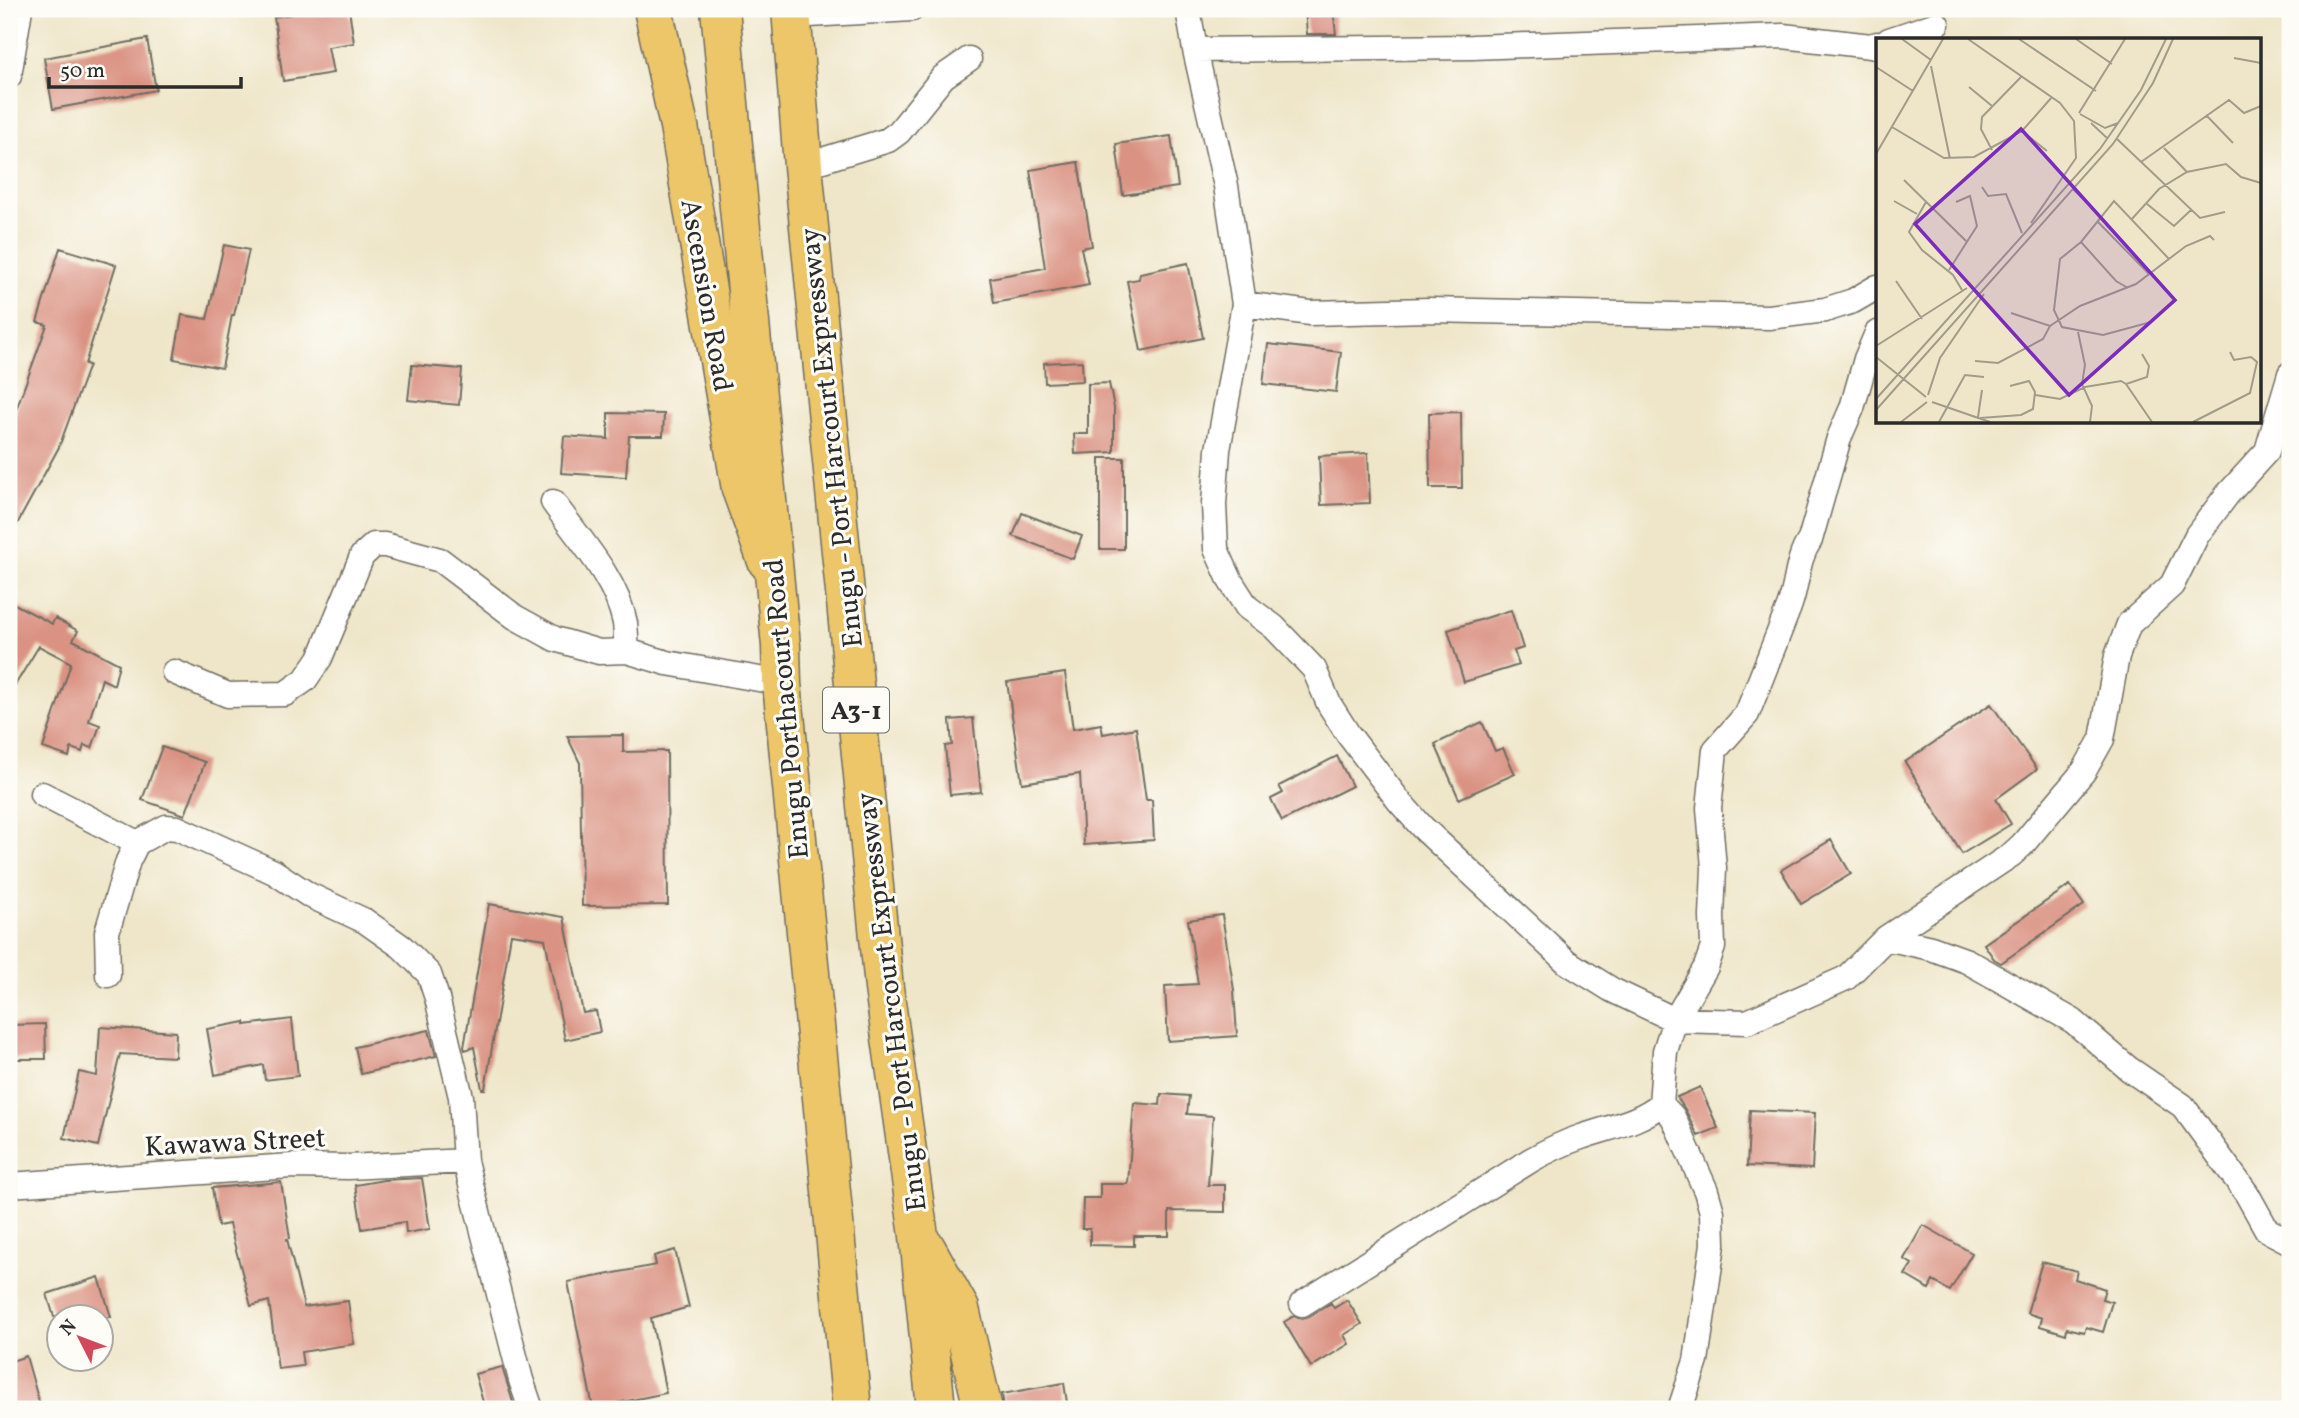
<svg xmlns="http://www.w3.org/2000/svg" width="2299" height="1418" viewBox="0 0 2299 1418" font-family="Vollkorn,serif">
  <rect width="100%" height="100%" fill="#fdfcf7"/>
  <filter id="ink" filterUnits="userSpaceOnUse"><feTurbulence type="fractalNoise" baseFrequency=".0143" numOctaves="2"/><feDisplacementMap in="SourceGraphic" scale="14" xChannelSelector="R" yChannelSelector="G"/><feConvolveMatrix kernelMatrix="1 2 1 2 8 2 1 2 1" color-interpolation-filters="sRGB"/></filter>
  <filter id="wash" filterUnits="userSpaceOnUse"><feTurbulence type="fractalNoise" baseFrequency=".00686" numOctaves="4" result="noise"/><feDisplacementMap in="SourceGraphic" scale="28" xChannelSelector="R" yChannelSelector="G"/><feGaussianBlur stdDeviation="1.57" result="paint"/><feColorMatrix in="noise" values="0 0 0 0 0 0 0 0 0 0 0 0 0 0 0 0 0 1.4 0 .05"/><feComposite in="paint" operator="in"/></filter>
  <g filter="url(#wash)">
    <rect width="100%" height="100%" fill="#efe6c9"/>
    <g id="blocks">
      <path fill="#da9383" d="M 291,9 L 349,9 L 354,43 L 328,47 L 333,73 L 283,81 L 274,17 L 292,14 Z
        M 1305,9 L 1333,9 L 1336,34 L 1307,34 Z
        M 147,39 L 156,90 L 53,109 L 44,58 Z
        M 1171,136 L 1178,187 L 1123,195 L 1116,144 Z
        M 1078,162 L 1092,246 L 1081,248 L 1089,285 L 994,303 L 990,278 L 1045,268 L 1030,170 Z
        M 224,245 L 249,250 L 234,315 L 232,315 L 222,368 L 174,359 L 182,315 L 207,319 Z
        M 60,248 L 116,265 L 85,364 L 89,365 L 59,447 L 9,539 L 9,429 L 47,325 L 37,322 Z
        M 1188,263 L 1203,338 L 1141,351 L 1127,281 L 1139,279 L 1140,273 Z
        M 1268,344 L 1341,352 L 1336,392 L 1263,384 Z
        M 1082,361 L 1083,381 L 1045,383 L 1044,363 Z
        M 412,365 L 462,369 L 459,405 L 408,400 Z
        M 1109,383 L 1114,408 L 1114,452 L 1075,454 L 1074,434 L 1088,434 L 1088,384 Z
        M 1461,412 L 1462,488 L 1430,488 L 1429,413 Z
        M 608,413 L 664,414 L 663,436 L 629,436 L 626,477 L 561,473 L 564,436 L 608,439 Z
        M 1368,453 L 1370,503 L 1321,505 L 1319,456 Z
        M 1100,458 L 1124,458 L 1124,549 L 1100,549 Z
        M 1022,513 L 1082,536 L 1073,559 L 1013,536 Z
        M 9,601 L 52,624 L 55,618 L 78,631 L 73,640 L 119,664 L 114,685 L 102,679 L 89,721 L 100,725 L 92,748 L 84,745 L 82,752 L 71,748 L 69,757 L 43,748 L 71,663 L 39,646 L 9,695 Z
        M 1511,610 L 1523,648 L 1514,651 L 1519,665 L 1464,682 L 1448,630 Z
        M 1065,673 L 1073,729 L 1101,724 L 1103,734 L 1136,728 L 1146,800 L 1152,800 L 1154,840 L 1084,845 L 1080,774 L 1022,783 L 1007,682 Z
        M 1991,704 L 2037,769 L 1996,799 L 2011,824 L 1962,854 L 1905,762 Z
        M 973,718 L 981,792 L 950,795 L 945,746 L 952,745 L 950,720 Z
        M 1482,722 L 1495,751 L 1503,748 L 1515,774 L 1459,799 L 1435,744 Z
        M 623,735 L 623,752 L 667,751 L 668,905 L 582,906 L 580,763 L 567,736 Z
        M 162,747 L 205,762 L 185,815 L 142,800 Z
        M 1337,756 L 1352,786 L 1282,821 L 1271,799 L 1283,793 L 1279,786 Z
        M 1831,840 L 1851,874 L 1801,904 L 1781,870 Z
        M 2070,885 L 2084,905 L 2001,963 L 1994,959 L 1984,944 Z
        M 489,904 L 564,917 L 583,1013 L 596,1011 L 600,1032 L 565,1040 L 545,939 L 511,934 L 485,1089 L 482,1089 L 474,1047 L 465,1050 L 464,1047 Z
        M 1222,915 L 1234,990 L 1237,1036 L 1168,1041 L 1165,986 L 1198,984 L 1188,920 Z
        M 292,1019 L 298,1076 L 265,1080 L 263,1065 L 215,1075 L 207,1029 L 245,1022 L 245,1025 Z
        M 45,1024 L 46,1059 L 9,1059 L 9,1025 Z
        M 100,1027 L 176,1032 L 175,1057 L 120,1054 L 98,1146 L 64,1138 L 79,1072 L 97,1076 Z
        M 429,1030 L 436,1056 L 361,1074 L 355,1047 Z
        M 1700,1087 L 1718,1128 L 1698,1136 L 1686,1111 L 1677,1097 Z
        M 1161,1094 L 1189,1096 L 1187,1114 L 1213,1116 L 1208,1185 L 1225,1185 L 1225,1212 L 1169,1211 L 1169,1236 L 1134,1236 L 1134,1246 L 1090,1245 L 1090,1229 L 1082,1229 L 1083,1198 L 1100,1198 L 1100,1184 L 1128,1184 L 1134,1103 L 1160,1105 Z
        M 1750,1110 L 1815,1113 L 1812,1169 L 1747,1166 Z
        M 422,1178 L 430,1229 L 406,1233 L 405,1222 L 362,1229 L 355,1185 L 384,1180 Z
        M 281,1182 L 290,1238 L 287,1239 L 304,1307 L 348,1301 L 354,1344 L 301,1352 L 303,1366 L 278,1369 L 269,1301 L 251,1306 L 229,1224 L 218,1226 L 212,1188 Z
        M 1923,1225 L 1972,1253 L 1950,1291 L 1933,1281 L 1929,1289 L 1905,1275 L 1912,1264 L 1904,1259 Z
        M 675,1250 L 689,1307 L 651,1318 L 666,1393 L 593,1408 L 568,1282 L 656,1265 L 654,1256 Z
        M 2042,1262 L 2077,1271 L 2075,1279 L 2105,1289 L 2102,1299 L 2112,1302 L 2103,1332 L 2086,1327 L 2084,1332 L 2067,1328 L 2066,1334 L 2040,1326 L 2042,1318 L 2027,1313 Z
        M 99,1277 L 111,1317 L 54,1317 L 47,1294 Z
        M 1347,1300 L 1362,1324 L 1344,1335 L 1349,1344 L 1311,1367 L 1284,1322 L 1294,1316 L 1302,1319 L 1309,1317 L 1331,1303 L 1334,1308 Z
        M 26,1356 L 41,1409 L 9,1409 L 9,1362 Z
        M 502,1367 L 515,1409 L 485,1409 L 475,1374 Z
        M 1064,1383 L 1068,1409 L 1004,1409 L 1002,1394 Z"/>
    </g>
  </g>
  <g filter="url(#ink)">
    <use href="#blocks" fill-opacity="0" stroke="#706c62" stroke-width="2"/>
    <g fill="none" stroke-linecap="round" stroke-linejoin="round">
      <g stroke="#706c62" stroke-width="27">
        <path id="minor" d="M 1188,9 L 1195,50 L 1226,186 L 1244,304 L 1218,450 L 1214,504 L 1216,549 L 1231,582 L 1247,607 L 1274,627 L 1314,669 L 1329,704 L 1348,734 L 1399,801 L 1422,827 L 1567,962 L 1612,990 L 1675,1020 L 1747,1022 L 1846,978 L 1886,938 L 2011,855 L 2022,845 L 2084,771 L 2102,739 L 2117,656 L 2129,624 L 2172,585 L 2197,535 L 2227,495 L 2267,451 L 2290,374
          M 792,16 L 912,9
          M 1889,40 L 1937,24
          M 1195,50 L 1472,47 L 1783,36 L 1871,46 L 1877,44
          M 9,76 L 20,9
          M 803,166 L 888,140 L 899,132 L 943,77 L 969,59
          M 1244,304 L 1310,313 L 1429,310 L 1769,317 L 1825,310 L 1853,301 L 1877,287
          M 553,502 C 579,539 616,578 625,623 C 626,632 626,642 627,651
          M 174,672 L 228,695 L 285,694 L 305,680 L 320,658 L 362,556 L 374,545 L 385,545 L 440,560 L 515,617 L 555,639 L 599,652 L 627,651 L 667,663 L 782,683
          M 42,794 L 137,843
          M 1886,938 L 1931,948 L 1967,961 L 2073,1021 L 2129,1069 L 2183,1106 L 2247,1194 L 2267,1230 L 2290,1242
          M 108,975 L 107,932 L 128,861 L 137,843 L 166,827 L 177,828 L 274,872 L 309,895 L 365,921 L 402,947 L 429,974 L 437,998 L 461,1097 L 465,1161 L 521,1380 L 531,1409
          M 1661,1104 L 1673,1117 L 1706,1191 L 1712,1212 L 1713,1244 L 1696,1361 L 1680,1409
          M 9,1185 L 292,1166 L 348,1167 L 465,1161
          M 1302,1304 L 1531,1160 C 1547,1151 1563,1143 1581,1137 C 1609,1127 1638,1123 1661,1104 L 1665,1051 L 1675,1020 L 1706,967 L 1713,947 L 1712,916 L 1714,868 L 1709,808 L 1715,750 L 1747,714 L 1789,607 C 1798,584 1796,560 1810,540 L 1839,438 L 1852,408 L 1866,359 L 1877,333"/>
      </g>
      <g stroke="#706c62" stroke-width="41">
        <path id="primary" d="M 653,9 L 679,126 L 741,489 L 767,561"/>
      </g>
      <g stroke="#706c62" stroke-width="41">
        <path id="trunk" d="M 720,9 L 781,646 L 782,683 L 852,1409
          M 791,9 L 803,166 L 884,988 L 919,1236 L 936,1409
          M 926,1248 L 960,1309 L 983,1409"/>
      </g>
      <use href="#minor" stroke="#fff" stroke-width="24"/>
      <use href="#primary" stroke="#ecc669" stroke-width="38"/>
      <use href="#trunk" stroke="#ecc669" stroke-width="38"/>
    </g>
  </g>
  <g text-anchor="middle" stroke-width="6" stroke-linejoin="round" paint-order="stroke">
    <rect fill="#fdfcf7" stroke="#6a6a68" stroke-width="2" x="823" y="687.5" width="66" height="45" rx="5"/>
    <g font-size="26" font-weight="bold" fill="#2b2b2b">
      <text x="856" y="719">A3-1</text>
    </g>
    <g font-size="28" fill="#2b2b2b" stroke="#fdfcf7">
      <text transform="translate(708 295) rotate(80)" y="10">Ascension Road</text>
      <text transform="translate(830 438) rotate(-96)" y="10">Enugu - Port Harcourt Expressway</text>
      <text transform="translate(785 709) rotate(-95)" y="10">Enugu Porthacourt Road</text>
      <text transform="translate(890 1002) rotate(-97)" y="10">Enugu - Port Harcourt Expressway</text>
      <text transform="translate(235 1141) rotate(-3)" y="10">Kawawa Street</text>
    </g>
  </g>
  <g transform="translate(1876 38)">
    <rect width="385" height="385" fill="#efe6c9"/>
    <path fill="none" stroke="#a19b8a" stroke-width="2" d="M 26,1 L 55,22M 92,1 L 184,65 L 198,83 L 200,120 L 155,185M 143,1 L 220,53M 200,1 L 236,26M 358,20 L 385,25M 55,28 L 74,121M 0,29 L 37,53M 93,49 L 116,68M 203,75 L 249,1M 204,76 L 229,90 L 242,85M 330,77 L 357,105M 215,85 L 232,101M 16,89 L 68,120 L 98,119 L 146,93 L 176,59M 146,93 L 171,113M 241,101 L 324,180 L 349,174M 288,110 L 311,134M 116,112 L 105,91 L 106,79 L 146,38M 0,116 L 67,1M 265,124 L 353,62 L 368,75 L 385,68M 28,142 L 90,203M 106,149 L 112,158 L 130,156 L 146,195M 197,151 L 224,178M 18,163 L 41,176M 50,164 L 33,194 L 46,212 L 77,237 L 86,252M 271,166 L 298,188 L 315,172M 255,182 L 283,151 L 311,134 L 350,126 L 365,139 L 385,145M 221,183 L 273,236M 205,204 L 240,243 L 252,250M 73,232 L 101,188 L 94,158 L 80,164M 20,243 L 46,281M 135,275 L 174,288 L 204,268 L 260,246 L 310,208 L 334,198 L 338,202M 275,284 L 227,297 L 186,289 L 178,272 L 184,221 L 205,204 L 238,163 L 293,221M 202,294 L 209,327 L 206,346 L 216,368 L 214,384M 0,308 L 91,250M 266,316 L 273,328 L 271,339 L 250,346 L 276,384M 0,319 L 50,359M 99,323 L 122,325 L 167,301 L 174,288M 52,357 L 64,320 L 108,256M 159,357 L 184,361 L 209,349 L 245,343 L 250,346M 0,361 L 224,111 L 265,52 L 290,1M 56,364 L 114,384M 0,372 L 237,106 L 277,45 L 297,1M 102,379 L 106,352M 104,380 L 145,377 L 157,371 L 159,354 L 153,343 L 134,348M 25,384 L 51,364M 63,384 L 89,337 L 108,339M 317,384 L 374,355 L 381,324 L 375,319 L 358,322 L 354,314"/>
    <path fill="#7b2cbf" fill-opacity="0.15" stroke="#7b2cbf" stroke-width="3.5" d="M 145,91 L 299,262 L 193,357 L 39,186 Z"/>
    <rect width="385" height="385" fill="none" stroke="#2b2b2b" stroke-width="3.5"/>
  </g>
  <rect width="2299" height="1418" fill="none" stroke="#fdfcf7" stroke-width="35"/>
  <g transform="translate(80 1338) rotate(312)"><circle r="33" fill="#fdfcf7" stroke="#a9a8a5" stroke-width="2"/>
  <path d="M0-5L12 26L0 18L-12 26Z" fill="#d1495b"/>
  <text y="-10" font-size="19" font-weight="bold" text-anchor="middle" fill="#2b2b2b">N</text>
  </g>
  <path d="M49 77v10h192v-10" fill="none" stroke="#2b2b2b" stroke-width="3.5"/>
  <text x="60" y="77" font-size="21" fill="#2b2b2b" stroke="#fdfcf7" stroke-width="5" paint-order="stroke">50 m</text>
</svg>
